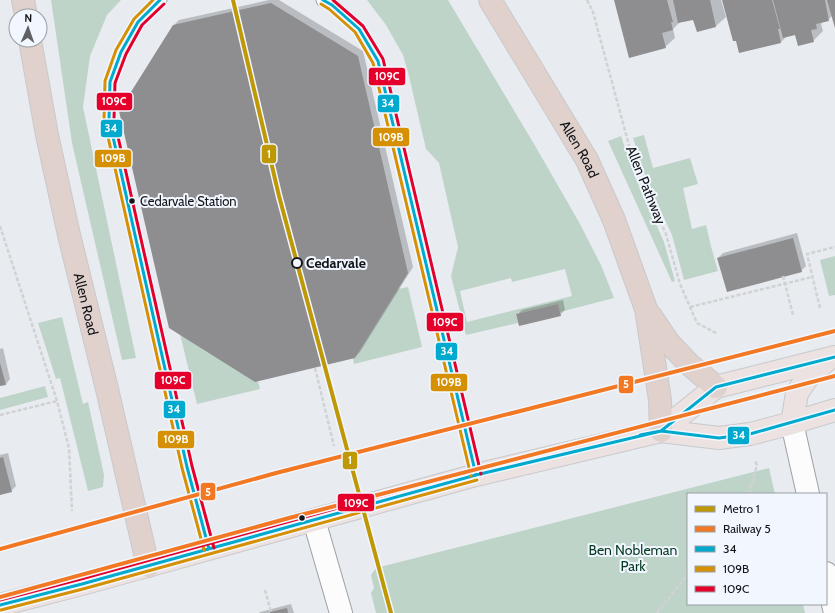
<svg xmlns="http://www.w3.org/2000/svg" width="835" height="613" viewBox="0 0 835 613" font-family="Cabin,sans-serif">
  <rect width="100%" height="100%" fill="#e8ebf0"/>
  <path fill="#bfd4c9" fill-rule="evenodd" d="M 51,0 L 121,0 L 107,15 L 90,56 L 83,107 L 136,358 L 122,360 L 72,143 Z
    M 367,0 L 448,0 L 537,149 L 580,224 L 601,265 L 614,298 L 560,312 L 558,304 L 516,314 L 518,323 L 466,335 L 451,276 L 458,247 L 439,163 L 426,149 L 408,72 L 403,55 L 386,25 ZM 565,269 L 572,296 L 467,322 L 460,291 L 511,278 L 512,282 Z
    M 644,135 L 653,168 L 690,158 L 698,184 L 683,188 L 692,229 L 706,225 L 712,250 L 718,271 L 684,280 L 672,235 L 648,184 L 633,138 Z
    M 621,136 L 635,177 L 664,242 L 675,281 L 672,282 L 608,141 Z
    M 835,256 L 835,295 L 829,296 L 820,260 Z
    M 408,287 L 422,347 L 354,364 L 353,358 L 355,358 L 398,289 Z
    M 62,317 L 83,404 L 88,402 L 101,461 L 104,475 L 103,487 L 88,491 L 60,378 L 56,379 L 38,323 Z
    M 180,334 L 258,381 L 260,389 L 197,404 Z
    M 45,386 L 48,397 L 0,410 L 0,398 Z
    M 769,468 L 775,494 L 688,494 L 688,604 L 803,604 L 805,613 L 376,613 L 371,593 L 374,588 L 371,575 L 376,568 Z"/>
  <path fill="#0003" d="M 269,0 L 279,0 L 363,51 L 413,267 L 360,352 L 355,357 L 174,25 L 179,20 Z
    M 615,0 L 721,0 L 726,17 L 716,26 L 697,31 L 694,18 L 680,22 L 673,29 L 675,38 L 665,47 Z
    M 724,0 L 835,0 L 835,26 L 832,16 L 828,20 L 823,22 L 821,24 L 823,31 L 813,41 L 795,33 L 787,36 L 781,42 L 740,52 Z
    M 797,233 L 806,266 L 801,271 L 718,258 L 723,253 Z
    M 563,300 L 565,310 L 560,315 L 517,315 L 522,310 Z
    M 3,348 L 10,379 L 6,384 L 0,385 L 0,349 Z
    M 8,453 L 16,486 L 11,491 L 0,494 L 0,455 Z
    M 291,604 L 294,613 L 259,613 L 260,612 Z"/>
  <path fill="#8e8d8f" d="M 614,0 L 667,0 L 673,22 L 671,22 L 673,30 L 662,33 L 666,48 L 629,58 Z
    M 673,0 L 710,0 L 716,27 L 697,32 L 693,20 L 678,23 Z
    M 722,0 L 772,0 L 780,29 L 778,29 L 781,43 L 739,53 L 736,41 L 733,41 Z
    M 773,0 L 825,0 L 829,21 L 816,24 L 817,29 L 811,30 L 814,42 L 798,46 L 795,35 L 783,38 Z
    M 827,0 L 835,0 L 835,28 Z
    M 271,3 L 358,56 L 408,273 L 355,358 L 255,382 L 169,328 L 119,111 L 173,25 Z
    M 793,238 L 802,272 L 727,292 L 717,258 Z
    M 558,304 L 561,316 L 519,326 L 516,314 Z
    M 0,363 L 6,385 L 0,386 Z
    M 3,457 L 12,492 L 0,495 L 0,458 Z
    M 287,608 L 288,613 L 270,613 L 270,612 Z"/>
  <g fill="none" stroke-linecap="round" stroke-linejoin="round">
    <g stroke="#9ea0a4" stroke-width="15">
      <path id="lane" d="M 160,0 L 138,22 L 121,52 L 110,82 L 109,119 L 187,467 L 209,549
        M 323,0 L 332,5 L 359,29 L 378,61 L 476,475"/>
    </g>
    <g stroke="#9ea0a4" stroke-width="24">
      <path id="street" d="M 792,423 L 808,494
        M 314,520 L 341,613
        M 826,573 L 835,613"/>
    </g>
    <g stroke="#c8c9cb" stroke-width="24">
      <path id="primary" d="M 792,423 L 797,393 L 810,374 L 826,361
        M 661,431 L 716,387 L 835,357
        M 0,605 L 82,584 L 476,475 L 661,431 L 719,438 L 750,434 L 792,423 L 835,410"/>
    </g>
    <g stroke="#c8c9cb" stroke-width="24">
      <g id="highway">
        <path d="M 23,0 L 26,16"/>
        <path id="s1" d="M 490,0 L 587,160 L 614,220 L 646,309 L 660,400 L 661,431"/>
        <path id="s2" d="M 30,40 L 47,135 L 69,235 L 107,389 L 148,566"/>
        <path d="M 650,315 L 669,343 L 690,365 L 716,387"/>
      </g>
    </g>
    <path stroke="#d1d2d4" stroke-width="2.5" stroke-dasharray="4 2" stroke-linecap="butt" d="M 587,0 L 593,12 L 630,149 L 639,177 L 666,234 L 680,284 L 697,323 L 718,334
      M 0,226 L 57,401 L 69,448 L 72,511
      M 783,276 L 793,315
      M 690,307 L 812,277
      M 820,308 L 807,254 L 835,247
      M 315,368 L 334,446
      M 0,415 L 57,401
      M 749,494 L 757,465 L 755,460
      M 265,590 L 271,612
      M 657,613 L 688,574"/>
    <use href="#lane" stroke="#fcfcfd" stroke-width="13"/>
    <use href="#street" stroke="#fcfcfd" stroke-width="22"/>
    <use href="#primary" stroke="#ebe2e1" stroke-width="22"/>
    <use href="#highway" stroke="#e0d1cd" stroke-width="22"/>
    <g stroke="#f2f7ff" stroke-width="6">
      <path id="bus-1" d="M 160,0 L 138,22 L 121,52 L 110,82 L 109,119 L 187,467 L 209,549
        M 323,0 L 332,5 L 359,29 L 378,61 L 476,475
        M 640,435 L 661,431 L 719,438 L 750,434 L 835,410
        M 0,605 L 82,584 L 476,475 L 661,431 L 716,387 L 835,357"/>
    </g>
    <g stroke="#f2f7ff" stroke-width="6">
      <path id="bus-2" d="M 153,0 L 134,19 L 116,50 L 105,81 L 104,119 L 182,468 L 204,550
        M 321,4 L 329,9 L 355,32 L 373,63 L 471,476
        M 1,610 L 83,589 L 477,480"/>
    </g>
    <g stroke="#f2f7ff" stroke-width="6">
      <path id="bus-3" d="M 333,0 L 363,26 L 383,59 L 481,474
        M 164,4 L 142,25 L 126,54 L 115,83 L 114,119 L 192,466 L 214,548
        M 0,600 L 81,579 L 475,470"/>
    </g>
    <use href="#bus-1" stroke="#00a9ce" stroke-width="3"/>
    <use href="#bus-2" stroke="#d59004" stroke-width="3"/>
    <use href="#bus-3" stroke="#e4002b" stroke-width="3"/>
    <g stroke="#f2f7ff" stroke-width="7">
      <path id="rail-1" d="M 0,549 L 276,473 L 835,331
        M 0,597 L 289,518 L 835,376"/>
    </g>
    <use href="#rail-1" stroke="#f37823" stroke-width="4"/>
    <g stroke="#f2f7ff" stroke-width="7">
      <path id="metro-1" d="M 233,0 L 279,196 L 391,613"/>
    </g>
    <use href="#metro-1" stroke="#bf9806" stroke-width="4"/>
  </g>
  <g fill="#131518" stroke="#f2f7ff" stroke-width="1.5">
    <circle cx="132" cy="201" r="3.5"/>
    <circle cx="302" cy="518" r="3.5"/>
  </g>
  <circle fill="#f2f7ff" stroke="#131518" stroke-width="2" cx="297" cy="263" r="5"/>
  <g text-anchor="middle" stroke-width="4" stroke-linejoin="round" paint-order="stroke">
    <g font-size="13" fill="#131518" stroke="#f2f7ff" text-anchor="start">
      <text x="140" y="206">Cedarvale Station</text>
    </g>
    <g font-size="14" fill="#131518" stroke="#f2f7ff">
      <text dy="5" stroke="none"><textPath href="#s1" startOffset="174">Allen Road</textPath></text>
      <text transform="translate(646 185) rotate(68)" y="5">Allen Pathway</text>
      <text dy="5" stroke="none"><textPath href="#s2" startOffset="270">Allen Road</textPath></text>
    </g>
    <g font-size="14" font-weight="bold" fill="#131518" stroke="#f2f7ff" text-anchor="start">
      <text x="306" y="268">Cedarvale</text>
    </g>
    <g font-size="14" fill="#053b21" stroke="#f2f7ff">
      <text x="633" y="555">Ben Nobleman<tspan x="633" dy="16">Park</tspan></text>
    </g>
  </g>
  <g stroke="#f2f7ff" stroke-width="1.5">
    <rect x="368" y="67" width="38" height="19" rx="4" fill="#e4002b"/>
    <rect x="96" y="92" width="37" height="19" rx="4" fill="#e4002b"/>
    <rect x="377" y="94" width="23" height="19" rx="4" fill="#00a9ce"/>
    <rect x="100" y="119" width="23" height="19" rx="4" fill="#00a9ce"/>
    <rect x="372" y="127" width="38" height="20" rx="4" fill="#d59004"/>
    <rect x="261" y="144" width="16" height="20" rx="4" fill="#bf9806"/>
    <rect x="94" y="149" width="38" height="19" rx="4" fill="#d59004"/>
    <rect x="426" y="312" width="38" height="20" rx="4" fill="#e4002b"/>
    <rect x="435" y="342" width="23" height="19" rx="4" fill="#00a9ce"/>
    <rect x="154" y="371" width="38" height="19" rx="4" fill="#e4002b"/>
    <rect x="430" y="373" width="38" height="19" rx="4" fill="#d59004"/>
    <rect x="618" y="375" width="16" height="19" rx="4" fill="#f37823"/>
    <rect x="163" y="400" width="23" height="19" rx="4" fill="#00a9ce"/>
    <rect x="727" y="426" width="23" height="19" rx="4" fill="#00a9ce"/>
    <rect x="157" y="430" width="38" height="19" rx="4" fill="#d59004"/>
    <rect x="342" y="451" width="16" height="19" rx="4" fill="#bf9806"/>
    <rect x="200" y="482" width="16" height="19" rx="4" fill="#f37823"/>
    <rect x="337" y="493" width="38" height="19" rx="4" fill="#e4002b"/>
  </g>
  <g font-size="11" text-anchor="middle" font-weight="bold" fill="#fff">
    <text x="387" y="80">109C</text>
    <text x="114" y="105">109C</text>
    <text x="388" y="107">34</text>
    <text x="111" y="132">34</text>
    <text x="391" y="141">109B</text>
    <text x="269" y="158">1</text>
    <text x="113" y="162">109B</text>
    <text x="445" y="326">109C</text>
    <text x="447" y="355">34</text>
    <text x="173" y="384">109C</text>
    <text x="449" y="386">109B</text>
    <text x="626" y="388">5</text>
    <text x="174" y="413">34</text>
    <text x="739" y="439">34</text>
    <text x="176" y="443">109B</text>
    <text x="350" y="464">1</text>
    <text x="208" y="496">5</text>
    <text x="356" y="507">109C</text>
  </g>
  <rect x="687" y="493" width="140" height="112" fill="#f2f7ff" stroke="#999da3"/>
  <rect x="695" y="506" width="20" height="6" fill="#bf9806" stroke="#999da3"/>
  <text x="723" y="513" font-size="12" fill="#131518">Metro 1</text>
  <rect x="695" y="526" width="20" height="6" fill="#f37823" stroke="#999da3"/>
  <text x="723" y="533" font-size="12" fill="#131518">Railway 5</text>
  <rect x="695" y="546" width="20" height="6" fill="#00a9ce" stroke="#999da3"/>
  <text x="723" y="553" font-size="12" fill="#131518">34</text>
  <rect x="695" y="566" width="20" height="6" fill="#d59004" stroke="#999da3"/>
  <text x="723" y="573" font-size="12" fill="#131518">109B</text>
  <rect x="695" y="586" width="20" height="6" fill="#e4002b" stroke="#999da3"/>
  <text x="723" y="593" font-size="12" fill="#131518">109C</text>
  <g transform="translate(28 28) rotate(2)"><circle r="19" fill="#f2f7ff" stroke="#999da3"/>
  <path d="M0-3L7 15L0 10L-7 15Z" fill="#5e6064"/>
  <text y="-6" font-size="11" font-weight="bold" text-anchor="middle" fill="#131518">N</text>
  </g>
</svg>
